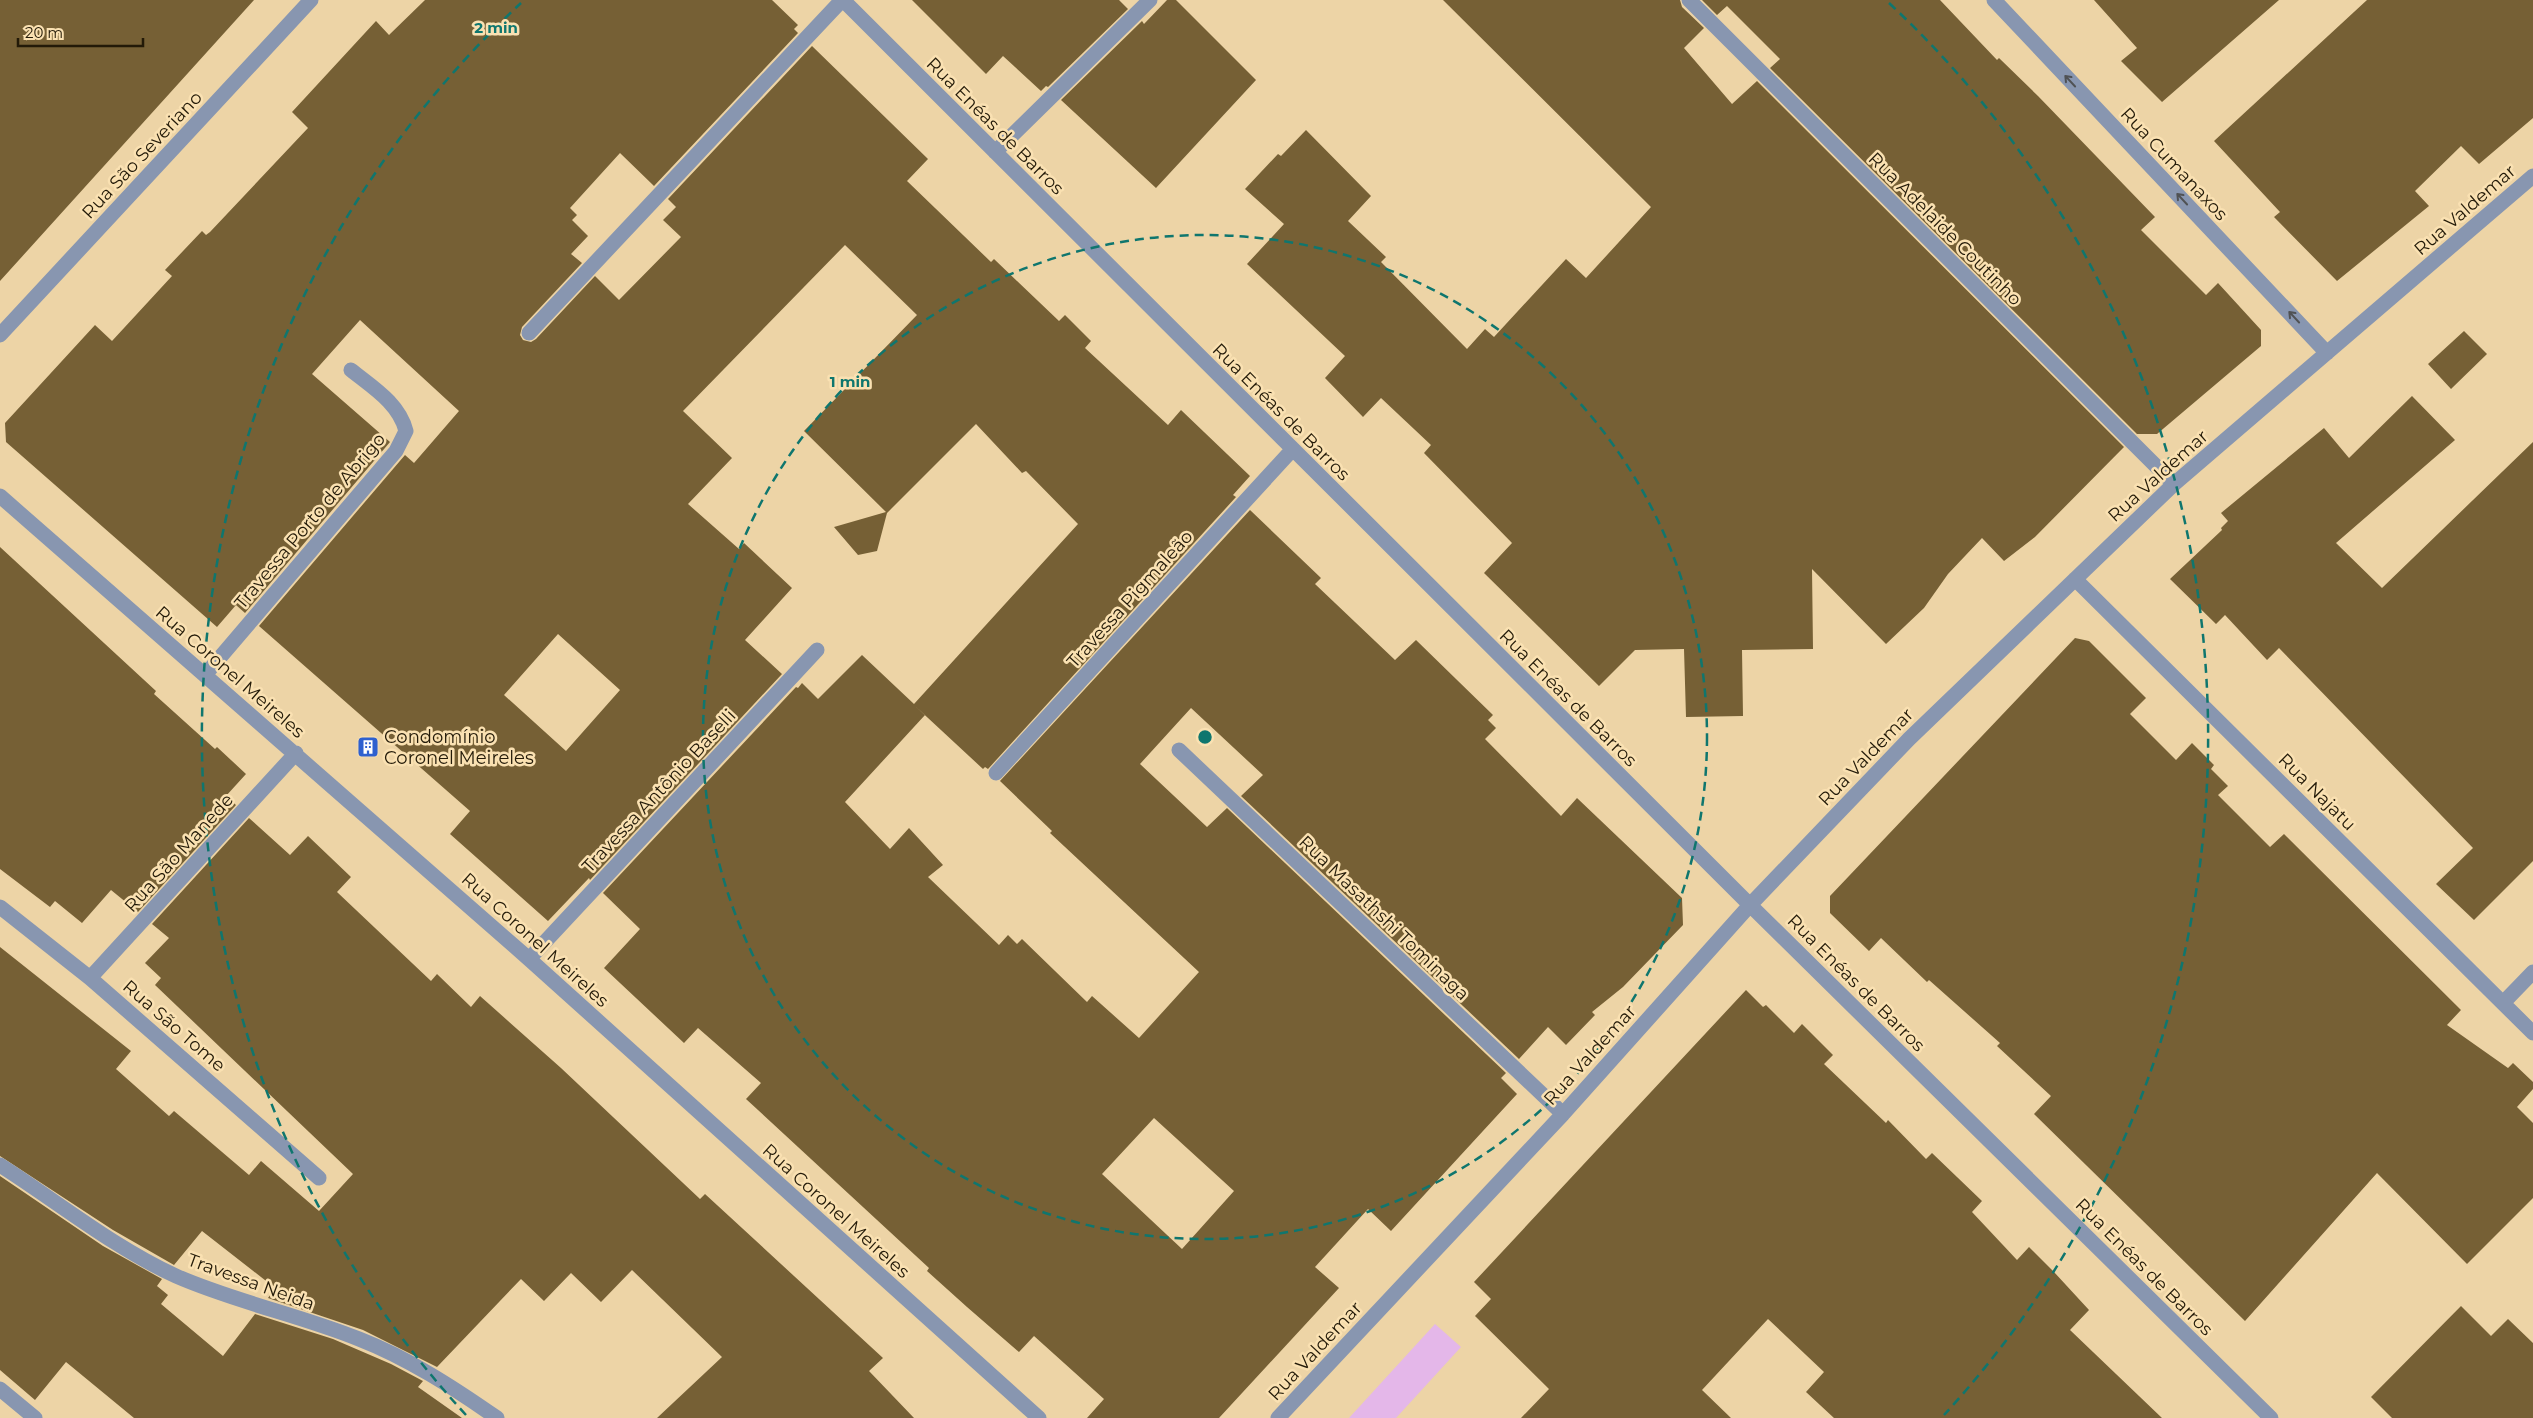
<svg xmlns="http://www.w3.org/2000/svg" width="2533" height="1418" viewBox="0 0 2533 1418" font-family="Montserrat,sans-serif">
  <rect width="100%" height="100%" fill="#edd4a6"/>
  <path fill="#e4b7e9" d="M 1435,1324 L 1461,1347 L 1396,1418 L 1349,1418 Z"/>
  <path fill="#766035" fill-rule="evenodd" d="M 0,0 L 254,0 L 0,281 Z
    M 425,0 L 772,0 L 798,25 L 794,29 L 798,33 L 654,186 L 620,153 L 570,208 L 577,215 L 572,220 L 588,236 L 571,254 L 582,263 L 522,327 L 520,335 L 523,340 L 531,342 L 536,339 L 595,276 L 619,300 L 681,237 L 663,220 L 676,207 L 668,199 L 812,46 L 928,159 L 907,181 L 991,262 L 994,259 L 1059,321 L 1065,315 L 1091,341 L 1085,348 L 1168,425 L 1181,410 L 1250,476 L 1233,495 L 1236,497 L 988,769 L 985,767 L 983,769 L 914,705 L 925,715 L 845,802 L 890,849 L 909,828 L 943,865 L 928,877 L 999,945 L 1008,935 L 1017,944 L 1022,939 L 1087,1002 L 1092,996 L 1139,1038 L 1199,972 L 1050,833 L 1052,831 L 1000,781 L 1250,510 L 1321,578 L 1315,584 L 1395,660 L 1416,640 L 1456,679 L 1493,715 L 1488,720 L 1496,728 L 1485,739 L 1561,816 L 1577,798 L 1682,898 L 1683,925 L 1623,987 L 1592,1012 L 1595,1015 L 1566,1045 L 1548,1027 L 1519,1059 L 1241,796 L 1263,775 L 1191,708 L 1140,764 L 1207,827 L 1227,808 L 1506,1073 L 1501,1078 L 1517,1094 L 1391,1231 L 1368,1209 L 1315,1267 L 1339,1288 L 1219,1418 L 1087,1418 L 1104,1399 L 1034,1336 L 1019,1352 L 967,1307 L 927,1271 L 929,1268 L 746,1099 L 761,1083 L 698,1028 L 684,1043 L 604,968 L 640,929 L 603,893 L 796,687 L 798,688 L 802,683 L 818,699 L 862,655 L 914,704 L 1078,524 L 1026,471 L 1022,473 L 976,424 L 887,513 L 877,551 L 858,555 L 834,527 L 886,512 L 804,431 L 917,315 L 845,245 L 683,411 L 732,458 L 688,504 L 739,549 L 744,543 L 792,588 L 745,640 L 782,674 L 590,880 L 589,878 L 548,921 L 450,834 L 470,811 L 259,626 L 405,455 L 414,463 L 459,411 L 360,320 L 312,374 L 390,442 L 245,613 L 236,605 L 217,627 L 6,442 L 5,423 L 95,325 L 112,341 L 172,276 L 165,270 L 202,231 L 206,235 L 210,232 L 308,128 L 292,112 L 376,21 L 389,35 ZM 558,634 L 620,690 L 566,751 L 504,695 ZM 1154,1118 L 1234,1191 L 1182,1249 L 1102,1174 Z
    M 912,0 L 1119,0 L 1128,9 L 1048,87 L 1046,86 L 1041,91 L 1003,56 L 986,74 Z
    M 1167,0 L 1176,0 L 1256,80 L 1156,188 L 1061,100 L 1142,21 L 1144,24 Z
    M 1443,0 L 1680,0 L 1682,7 L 1704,28 L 1684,48 L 1732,104 L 1757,81 L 2124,447 L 2035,537 L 2004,561 L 1982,538 L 1948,574 L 1924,608 L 1886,644 L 1812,569 L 1813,649 L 1742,650 L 1743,716 L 1686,717 L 1684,649 L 1635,650 L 1599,686 L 1484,573 L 1512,543 L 1424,453 L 1431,445 L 1381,398 L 1363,417 L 1325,378 L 1345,356 L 1247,264 L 1284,224 L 1245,189 L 1278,154 L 1281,156 L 1306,130 L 1371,196 L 1348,221 L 1386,257 L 1381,262 L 1467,349 L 1485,329 L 1494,337 L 1566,259 L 1586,278 L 1651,207 Z
    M 1702,0 L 1940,0 L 1997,60 L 1999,58 L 2038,96 L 2155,217 L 2141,230 L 2206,295 L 2218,283 L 2261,330 L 2261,346 L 2157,434 L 2137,434 L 1770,68 L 1780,59 L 1727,6 L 1717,15 Z
    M 2094,0 L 2279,0 L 2162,102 L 2121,61 L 2137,48 Z
    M 2367,0 L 2533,0 L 2533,118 L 2479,164 L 2461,146 L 2415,191 L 2429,206 L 2337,281 L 2274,217 L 2280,212 L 2214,141 Z
    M 2464,331 L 2487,354 L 2451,389 L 2428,364 Z
    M 2412,396 L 2455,440 L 2336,543 L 2382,588 L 2533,442 L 2533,861 L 2474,920 L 2436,884 L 2473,848 L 2279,648 L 2267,660 L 2225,615 L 2216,624 L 2170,579 L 2222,530 L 2221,528 L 2228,521 L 2221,513 L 2324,428 L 2349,458 Z
    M 0,547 L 156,691 L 154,694 L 215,749 L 217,747 L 246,774 L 226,796 L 236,805 L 138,912 L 111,890 L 82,923 L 55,901 L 50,907 L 0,869 Z
    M 2075,638 L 2089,641 L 2146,698 L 2130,714 L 2176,760 L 2192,743 L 2214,765 L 2211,769 L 2228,786 L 2218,795 L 2270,847 L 2284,834 L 2461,1010 L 2447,1025 L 2508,1068 L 2513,1063 L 2533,1082 L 2533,1089 L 2517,1107 L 2533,1123 L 2533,1198 L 2467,1264 L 2377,1173 L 2245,1321 L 2034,1114 L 2051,1096 L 1997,1046 L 2000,1043 L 1929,980 L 1927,982 L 1881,938 L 1869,951 L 1830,913 L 1830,896 Z
    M 249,818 L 290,855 L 308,836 L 351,877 L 337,892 L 431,981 L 437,974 L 471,1007 L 480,996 L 561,1068 L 700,1199 L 705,1194 L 883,1358 L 869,1371 L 914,1418 L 657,1418 L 722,1357 L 632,1270 L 601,1302 L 571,1273 L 544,1301 L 521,1279 L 437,1367 L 363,1330 L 268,1298 L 275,1288 L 202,1231 L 174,1265 L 113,1230 L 0,1156 L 0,947 L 131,1051 L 116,1069 L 169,1116 L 174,1111 L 249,1175 L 261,1161 L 319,1211 L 353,1174 L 155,985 L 161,978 L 145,963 L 169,938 L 152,924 Z
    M 1746,990 L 1763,1007 L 1766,1005 L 1794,1033 L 1802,1024 L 1833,1055 L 1824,1064 L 1886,1123 L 1888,1120 L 1926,1159 L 1932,1153 L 1982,1201 L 1972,1212 L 2017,1260 L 2029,1247 L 2054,1272 L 2089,1310 L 2070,1330 L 2162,1418 L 1834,1418 L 1806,1392 L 1824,1372 L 1768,1319 L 1702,1390 L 1731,1418 L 1521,1418 L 1549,1389 L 1475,1316 L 1491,1299 L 1474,1282 Z
    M 0,1176 L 103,1246 L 162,1279 L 157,1286 L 168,1295 L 161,1304 L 223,1356 L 255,1314 L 333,1339 L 391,1364 L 423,1381 L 418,1387 L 462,1418 L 134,1418 L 66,1362 L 35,1400 L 0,1370 Z
    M 2461,1306 L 2491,1336 L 2508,1319 L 2533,1343 L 2533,1418 L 2392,1418 L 2371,1397 Z"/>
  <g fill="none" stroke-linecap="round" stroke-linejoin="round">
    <path stroke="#8896b0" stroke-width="15" d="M 843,0 L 1750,905 L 2271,1418
      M 1689,0 L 2174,484
      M 1994,0 L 2327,353
      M 995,152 L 1150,0
      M 529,333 L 842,0
      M 0,335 L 311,0
      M 0,496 L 529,959 L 1039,1418
      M 2075,579 L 2533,1033
      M 205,675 L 396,451 L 406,431 C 399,403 372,387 351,370
      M 1179,750 L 1563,1114
      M 996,773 L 1292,450
      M 0,907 L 90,978 L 319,1178
      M 529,959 L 817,650
      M 90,978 L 296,753
      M 2503,1003 L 2533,972
      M 0,1165 C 58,1202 113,1247 176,1276 C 235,1302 300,1315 359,1339 C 408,1358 454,1388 497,1418
      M 0,1389 L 35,1418
      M 1278,1418 L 1563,1114 L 1750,905 L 1909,739 L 2174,484 L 2533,176"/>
  </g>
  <defs><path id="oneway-shaft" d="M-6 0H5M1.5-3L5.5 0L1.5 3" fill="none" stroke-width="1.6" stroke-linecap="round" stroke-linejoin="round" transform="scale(1.25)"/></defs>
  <g stroke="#505254">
    <use href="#oneway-shaft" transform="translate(2070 81) rotate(-133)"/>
    <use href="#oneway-shaft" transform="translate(2182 199) rotate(-133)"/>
    <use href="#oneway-shaft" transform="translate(2294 317) rotate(-133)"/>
  </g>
  <g fill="none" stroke="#0f766e" stroke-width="2.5" stroke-dasharray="9 6">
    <circle cx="1205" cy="737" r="502"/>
    <path d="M466 1415A1003 1003 0 0 1 521 3M1889 3A1003 1003 0 0 1 1944 1415"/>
  </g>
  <defs>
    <g id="building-square" transform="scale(1.125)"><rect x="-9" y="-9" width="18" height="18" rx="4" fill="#2e60cf" stroke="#fae1b2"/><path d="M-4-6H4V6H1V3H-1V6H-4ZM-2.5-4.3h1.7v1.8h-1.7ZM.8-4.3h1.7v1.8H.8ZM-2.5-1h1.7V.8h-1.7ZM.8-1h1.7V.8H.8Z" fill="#fff"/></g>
  </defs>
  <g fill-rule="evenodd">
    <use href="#building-square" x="368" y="747"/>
  </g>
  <g text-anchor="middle" stroke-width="5" stroke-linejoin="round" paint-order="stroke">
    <g font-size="18" fill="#231a08" stroke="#fae1b2">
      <text transform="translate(995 126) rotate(45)" y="6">Rua Enéas de Barros</text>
      <text transform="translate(142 155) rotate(-47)" y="6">Rua São Severiano</text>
      <text transform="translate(2174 164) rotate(47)" y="6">Rua Cumanaxos</text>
      <text transform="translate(2465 210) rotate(-41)" y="6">Rua Valdemar</text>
      <text transform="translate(1945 229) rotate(45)" y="6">Rua Adelaide Coutinho</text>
      <text transform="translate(1281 412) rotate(45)" y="6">Rua Enéas de Barros</text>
      <text transform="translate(2158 476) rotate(-42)" y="6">Rua Valdemar</text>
      <text transform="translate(310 521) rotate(-50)" y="6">Travessa Porto de Abrigo</text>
      <text transform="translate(1130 599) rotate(-48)" y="6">Travessa Pigmaleão</text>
      <text transform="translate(230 672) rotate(41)" y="6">Rua Coronel Meireles</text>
      <text transform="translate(1568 698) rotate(45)" y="6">Rua Enéas de Barros</text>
      <text transform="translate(1866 757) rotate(-46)" y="6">Rua Valdemar</text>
      <text transform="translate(659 791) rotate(-47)" y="6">Travessa Antônio Baselli</text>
      <text transform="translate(2317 792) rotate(45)" y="6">Rua Najatu</text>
      <text transform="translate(179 853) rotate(-48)" y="6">Rua São Manede</text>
      <text transform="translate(1384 918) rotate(44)" y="6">Rua Masathshi Tominaga</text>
      <text transform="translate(535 940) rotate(42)" y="6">Rua Coronel Meireles</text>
      <text transform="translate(1856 983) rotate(45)" y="6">Rua Enéas de Barros</text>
      <text transform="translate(174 1026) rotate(41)" y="6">Rua São Tome</text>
      <text transform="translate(1590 1055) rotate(-48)" y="6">Rua Valdemar</text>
      <text transform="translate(836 1211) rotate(42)" y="6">Rua Coronel Meireles</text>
      <text transform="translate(2144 1267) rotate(45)" y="6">Rua Enéas de Barros</text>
      <text transform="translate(251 1282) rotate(20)" y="6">Travessa Neida</text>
      <text transform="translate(1315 1351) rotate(-47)" y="6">Rua Valdemar</text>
    </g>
    <g font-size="18" fill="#231a08" stroke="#fae1b2" text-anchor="start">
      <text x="384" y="743">Condomínio<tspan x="384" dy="21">Coronel Meireles</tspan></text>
    </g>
  </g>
  <circle cx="1205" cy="737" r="8" fill="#0f766e" stroke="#fae1b2" stroke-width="2.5"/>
  <g font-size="15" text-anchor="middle" font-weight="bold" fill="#0f766e" stroke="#fae1b2" stroke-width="5" stroke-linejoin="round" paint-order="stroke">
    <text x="496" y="33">2 min</text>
    <text x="850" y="387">1 min</text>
  </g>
  <path d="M18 38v8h125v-8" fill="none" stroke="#231a08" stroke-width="2.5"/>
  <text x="25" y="38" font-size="15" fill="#231a08" stroke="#fae1b2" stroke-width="4" paint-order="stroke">20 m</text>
</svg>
